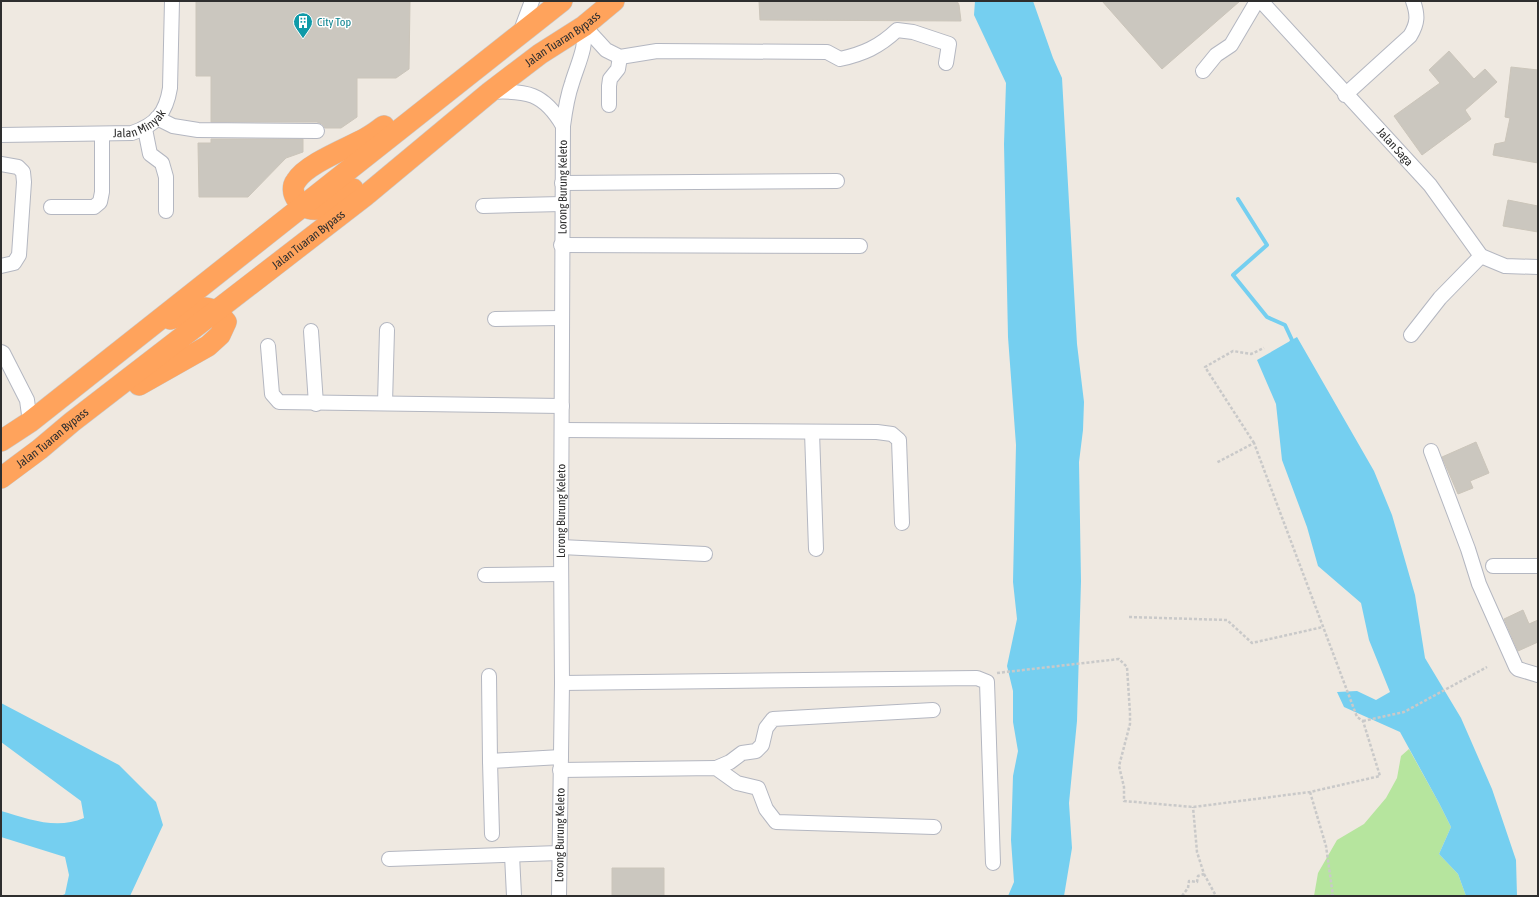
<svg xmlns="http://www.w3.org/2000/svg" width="1539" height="897" viewBox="0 0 1539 897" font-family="'Asap Condensed',sans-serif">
  <rect width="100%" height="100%" fill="#efe9e1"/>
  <path fill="#b6e59e" d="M 1409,749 L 1439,803 L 1451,827 L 1439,854 L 1458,874 L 1466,896 L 1314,896 L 1318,873 L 1337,840 L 1364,824 L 1386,798 L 1397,778 L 1401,756 Z"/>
  <path fill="#75cff0" d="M 975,1 L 1033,1 L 1053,58 L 1062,78 L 1077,344 L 1084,402 L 1083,430 L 1079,462 L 1081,581 L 1077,721 L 1069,803 L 1072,848 L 1064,896 L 1008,896 L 1014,882 L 1011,840 L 1013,776 L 1018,751 L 1013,722 L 1013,691 L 1007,666 L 1017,619 L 1013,582 L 1016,445 L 1008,337 L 1004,144 L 1006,83 L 974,15 Z
    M 1297,337 L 1374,471 L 1392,515 L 1415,595 L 1425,658 L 1461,718 L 1492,789 L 1516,860 L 1517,896 L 1466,896 L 1458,874 L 1439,854 L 1451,827 L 1439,803 L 1400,732 L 1344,707 L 1337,692 L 1357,691 L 1376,700 L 1390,692 L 1369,640 L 1361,603 L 1318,566 L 1307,527 L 1282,460 L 1276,404 L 1257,360 Z
    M 1,703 L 119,765 L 156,802 L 163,825 L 130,896 L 61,896 L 65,894 L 69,875 L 65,857 L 1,837 L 1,811 C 29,819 56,830 84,818 L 81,801 L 1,742 Z"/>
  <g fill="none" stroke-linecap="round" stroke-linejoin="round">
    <path stroke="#75cff0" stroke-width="4" d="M 1238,199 L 1267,245 L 1233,275 L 1267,317 L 1285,325 L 1292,340 L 1291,344"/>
  </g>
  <path fill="#cbc7bf" stroke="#cbc5ba" d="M 196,1 L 410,1 L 409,69 L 396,78 L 357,78 L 357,117 L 341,128 L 325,128 L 322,124 L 317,122 L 211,122 L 211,76 L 196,76 Z
    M 759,1 L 957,1 L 959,5 L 961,21 L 760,20 Z
    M 1102,1 L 1240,1 L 1162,69 Z
    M 1449,51 L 1474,79 L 1485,69 L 1497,82 L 1465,110 L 1471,119 L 1422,155 L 1394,116 L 1440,83 L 1429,70 Z
    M 1511,67 L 1538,70 L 1538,163 L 1493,155 L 1495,144 L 1505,142 L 1510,118 L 1505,117 Z
    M 211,139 L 303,139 L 303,152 L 286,158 L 248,197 L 199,197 L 198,143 L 211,143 Z
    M 1508,200 L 1538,206 L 1538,232 L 1503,226 Z
    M 1476,442 L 1489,473 L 1470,481 L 1473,488 L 1458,494 L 1442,457 Z
    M 1523,610 L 1529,624 L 1538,620 L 1538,642 L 1518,651 L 1504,619 Z
    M 612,868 L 664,868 L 664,896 L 612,896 Z"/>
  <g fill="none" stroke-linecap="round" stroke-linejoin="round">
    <g stroke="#b4b7c1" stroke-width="16">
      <g id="minor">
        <path id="s1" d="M 1261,1 L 1430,185 L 1481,256 L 1505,266 L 1538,267"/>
        <path d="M 584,26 L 606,50 L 620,57 L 657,51 L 827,52 L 840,59 C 863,54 879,47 897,30 L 913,32 L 949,44 L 946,63"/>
        <path d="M 520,33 L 532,1"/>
        <path d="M 1203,71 L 1216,55 L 1231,45 L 1257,1"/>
        <path d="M 490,92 C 526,90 544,93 563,126"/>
        <path d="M 1345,95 L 1410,36 C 1418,23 1418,15 1413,1"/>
        <path d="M 609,105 L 609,86 L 610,79 L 618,69 L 620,57"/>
        <path d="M 157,118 L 173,126 L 198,130 L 317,131"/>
        <path d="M 145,129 L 150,154 L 162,163 L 166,177 L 166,211"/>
        <path id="s2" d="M 1,135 L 132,133 C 156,125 166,113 170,88 L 172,1"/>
        <path d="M 1,164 L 18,167 L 23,172 L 24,182 L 19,255 L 14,263 L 1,266"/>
        <path d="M 562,183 L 837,181"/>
        <path d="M 483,206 L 562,204"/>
        <path d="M 51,207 L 94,207 L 100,202 L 102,192 L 102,134"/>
        <path d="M 561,245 L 860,246"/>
        <path d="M 495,319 L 561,318"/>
        <path d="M 311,331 L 316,404"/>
        <path d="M 1411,335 L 1440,298 L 1481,256"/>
        <path d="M 268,346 L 272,394 L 279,402 L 562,406"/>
        <path d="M 1,352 L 3,353 L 27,400 L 30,422"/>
        <path d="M 385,403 L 387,330"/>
        <path d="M 562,430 L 877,432 L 892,434 L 899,440 L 902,523"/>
        <path d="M 812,432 L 816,549"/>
        <path d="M 1431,451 L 1468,549 L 1479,584 L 1516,667 L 1518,669 L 1538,675"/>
        <path d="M 561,547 L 705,554"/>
        <path d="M 1493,566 L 1538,566"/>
        <path d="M 485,575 L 561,574"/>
        <path d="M 489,676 L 490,761"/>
        <path d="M 562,683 L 977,678 L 987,682 L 993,863"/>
        <path d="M 716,768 L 730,762 L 742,753 L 756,751 L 762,745 L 766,728 L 773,719 L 933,710"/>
        <path d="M 560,770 L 716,768 L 737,783 L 758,788 L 766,809 L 776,822 L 934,827"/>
        <path d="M 492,834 L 490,761 L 561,757"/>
        <path d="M 512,855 L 514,896"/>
        <path d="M 389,859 L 559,853"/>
        <path id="s3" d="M 559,896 L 562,683 L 561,547 L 563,126 C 565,111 567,97 572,83 C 578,63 587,47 584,26"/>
      </g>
    </g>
    <g stroke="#c9c9c9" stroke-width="22">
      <g id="highway">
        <path d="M 353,189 C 336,202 313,222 296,198 C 293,193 292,186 296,181 C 306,164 348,148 366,138 C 372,135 378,130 384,126"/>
        <path d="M 139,385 L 208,346 L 220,335 L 226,322 C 206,296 192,313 170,319"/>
        <path d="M 1,441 L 30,422 L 562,1"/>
        <path id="s4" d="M 1,478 L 40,449 L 72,422 L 365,196 L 490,92 L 540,54 L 584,26 L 614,1"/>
      </g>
    </g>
    <path stroke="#c9c9c9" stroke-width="2.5" stroke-dasharray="3 2" stroke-linecap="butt" d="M 1254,443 L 1205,367 L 1233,351 L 1251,354 L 1264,348
      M 1129,617 L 1227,620 L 1252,643 L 1323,627
      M 997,673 L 1119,659 L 1127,667 L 1130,713 L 1130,724 L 1119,766 L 1124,787 L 1124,801 L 1193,807 L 1310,792 L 1380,776 L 1363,721 L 1357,717 L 1254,443 L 1216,463
      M 1363,721 L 1404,712 L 1487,667
      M 1310,792 L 1326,846 L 1333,896
      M 1204,874 L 1216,896
      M 1182,896 L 1188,888 L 1189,881 L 1197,882 L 1198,876 L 1204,874 L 1197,852 L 1193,807
      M 1326,896 L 1333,895"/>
    <use href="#minor" stroke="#fff" stroke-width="14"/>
    <use href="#highway" stroke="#ffa35c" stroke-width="21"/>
  </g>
  <defs>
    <g id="building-pin" transform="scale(1)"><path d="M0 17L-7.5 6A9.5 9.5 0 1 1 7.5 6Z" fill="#0f9aa8" stroke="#fff"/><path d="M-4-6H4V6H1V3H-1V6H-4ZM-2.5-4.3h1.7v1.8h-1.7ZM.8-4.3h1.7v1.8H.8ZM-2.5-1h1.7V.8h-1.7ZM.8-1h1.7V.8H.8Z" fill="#fff"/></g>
  </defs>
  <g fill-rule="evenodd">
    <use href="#building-pin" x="303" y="22"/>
  </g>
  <g text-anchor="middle" stroke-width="3" stroke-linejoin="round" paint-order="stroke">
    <g font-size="12" fill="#0d838f" stroke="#fff" text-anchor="start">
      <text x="317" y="26">City Top</text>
    </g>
    <g font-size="12" fill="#2e2e2e" stroke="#fff">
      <text dy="4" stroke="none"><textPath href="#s4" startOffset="713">Jalan Tuaran Bypass</textPath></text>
      <text dy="4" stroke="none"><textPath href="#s2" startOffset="141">Jalan Minyak</textPath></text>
      <text dy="4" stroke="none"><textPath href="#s1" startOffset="198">Jalan Saga</textPath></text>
      <text dy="4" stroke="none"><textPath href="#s3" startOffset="709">Lorong Burung Keleto</textPath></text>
      <text dy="4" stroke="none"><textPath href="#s4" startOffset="389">Jalan Tuaran Bypass</textPath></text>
      <text dy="4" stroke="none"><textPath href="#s4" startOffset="65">Jalan Tuaran Bypass</textPath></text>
      <text dy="4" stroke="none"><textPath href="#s3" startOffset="385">Lorong Burung Keleto</textPath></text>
      <text dy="4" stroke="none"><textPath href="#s3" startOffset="61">Lorong Burung Keleto</textPath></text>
    </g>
  </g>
  <rect width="1539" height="897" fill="none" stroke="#2e2e2e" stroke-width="4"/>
</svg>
